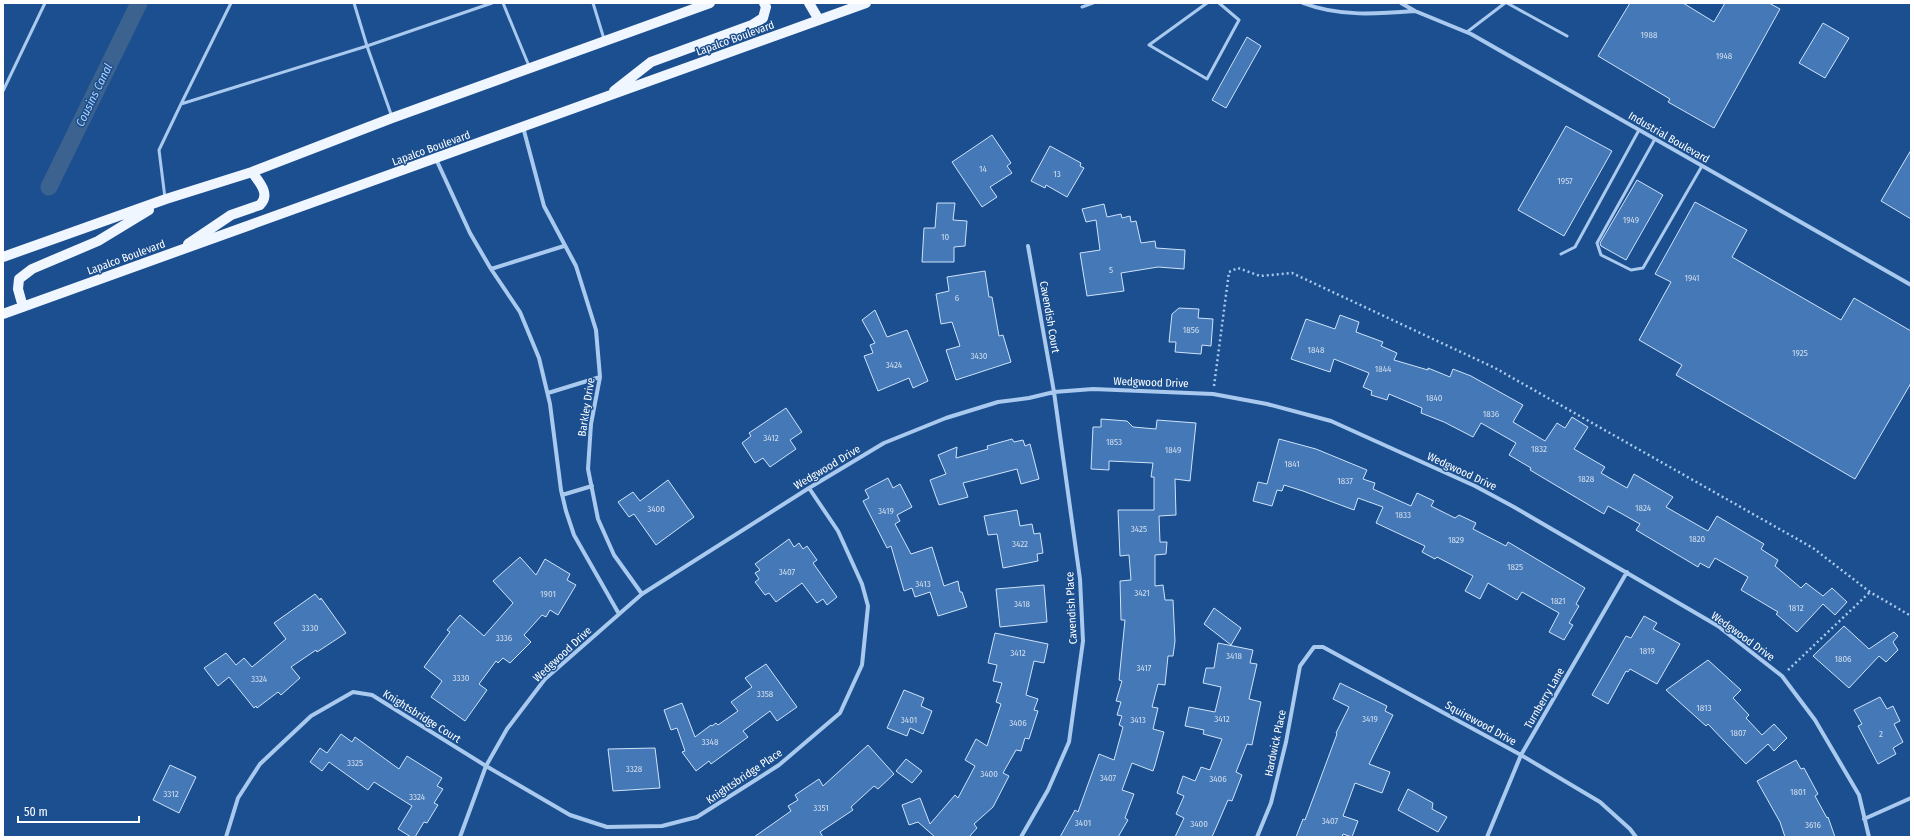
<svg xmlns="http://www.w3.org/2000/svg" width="1914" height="840" viewBox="0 0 1914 840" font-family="'Fira Sans Condensed',sans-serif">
  <rect width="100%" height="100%" fill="#1b4f8f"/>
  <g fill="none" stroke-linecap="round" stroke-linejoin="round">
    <path stroke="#3c6290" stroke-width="17" d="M 49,187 L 139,3"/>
  </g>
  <path fill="#4478b7" stroke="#cfe3fa" d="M 1630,3 L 1683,3 L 1714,22 L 1725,3 L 1769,3 L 1780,9 L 1714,128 L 1668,102 L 1670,99 L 1598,56 Z
    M 1823,23 L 1849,38 L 1825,78 L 1799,63 Z
    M 1247,37 L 1261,46 L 1226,108 L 1212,100 Z
    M 1566,126 L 1612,151 L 1564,236 L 1518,210 Z
    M 992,135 L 1011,163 L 1007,166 L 1012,173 L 990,187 L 997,197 L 982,207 L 952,162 Z
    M 1050,146 L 1081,163 L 1080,166 L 1084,168 L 1067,197 L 1046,185 L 1045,188 L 1031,181 Z
    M 1911,150 L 1911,219 L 1881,201 Z
    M 1637,180 L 1663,195 L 1626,260 L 1601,246 L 1600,243 Z
    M 1695,202 L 1747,230 L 1732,257 L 1841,320 L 1854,298 L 1911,331 L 1911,383 L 1855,479 L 1676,375 L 1682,365 L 1639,340 L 1671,282 L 1655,274 Z
    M 937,203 L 955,203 L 953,220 L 967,221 L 965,246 L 954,247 L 954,262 L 922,262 L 924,228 L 935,228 Z
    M 1104,204 L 1107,217 L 1121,214 L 1122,218 L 1130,216 L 1131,222 L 1136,221 L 1141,243 L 1155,241 L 1156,248 L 1185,250 L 1184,269 L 1158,267 L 1121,273 L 1124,291 L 1087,296 L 1080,253 L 1100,250 L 1096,220 L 1086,222 L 1082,209 Z
    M 985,271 L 989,297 L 992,297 L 999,336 L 1003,335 L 1011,362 L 956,380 L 946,350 L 960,346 L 952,322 L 941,324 L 936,294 L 949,291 L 947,277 Z
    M 1179,308 L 1199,309 L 1198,318 L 1213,319 L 1211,346 L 1202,345 L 1201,354 L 1175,352 L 1176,342 L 1169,342 L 1172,314 Z
    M 875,310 L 887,337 L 907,330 L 928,381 L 913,388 L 909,378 L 878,391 L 864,356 L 873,353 L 870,345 L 875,343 L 862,320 Z
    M 1340,315 L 1359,322 L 1356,332 L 1383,342 L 1381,346 L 1397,353 L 1394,360 L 1428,370 L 1428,368 L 1450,377 L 1453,369 L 1471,376 L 1523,405 L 1513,422 L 1545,441 L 1557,423 L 1565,428 L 1572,417 L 1588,427 L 1574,449 L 1605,467 L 1601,473 L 1627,488 L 1634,474 L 1673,497 L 1666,507 L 1708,531 L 1717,516 L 1764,544 L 1761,549 L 1778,560 L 1775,566 L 1801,588 L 1806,583 L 1823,596 L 1832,588 L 1847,602 L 1835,615 L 1823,604 L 1797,632 L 1776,614 L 1778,612 L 1741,590 L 1748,577 L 1715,558 L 1709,568 L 1700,563 L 1698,567 L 1636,530 L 1640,524 L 1608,506 L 1604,514 L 1530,470 L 1531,468 L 1509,455 L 1516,443 L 1481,423 L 1473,437 L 1444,422 L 1421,413 L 1422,408 L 1389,394 L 1387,400 L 1371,395 L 1372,391 L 1363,387 L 1369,373 L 1334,359 L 1330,372 L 1291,359 L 1306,319 L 1335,329 Z
    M 786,408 L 802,432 L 790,440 L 796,449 L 770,467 L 763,458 L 755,463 L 742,443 L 751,436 L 749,433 Z
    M 1101,419 L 1127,421 L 1133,427 L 1156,429 L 1157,420 L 1196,423 L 1190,481 L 1175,479 L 1176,515 L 1159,516 L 1160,542 L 1167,542 L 1166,554 L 1155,555 L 1155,586 L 1163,585 L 1165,600 L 1173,600 L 1175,641 L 1173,656 L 1168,656 L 1165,685 L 1158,684 L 1152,707 L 1158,708 L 1153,729 L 1164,732 L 1155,765 L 1153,771 L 1132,763 L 1122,790 L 1134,794 L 1125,818 L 1128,820 L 1118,837 L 1060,837 L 1075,810 L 1078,812 L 1099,754 L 1114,760 L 1123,727 L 1119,725 L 1122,716 L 1117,715 L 1121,702 L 1116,701 L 1122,681 L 1119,680 L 1125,620 L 1121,620 L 1120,581 L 1131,580 L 1129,555 L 1120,556 L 1118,510 L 1154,510 L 1154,477 L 1151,477 L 1153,463 L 1109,461 L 1109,470 L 1091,469 L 1093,427 L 1101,427 Z
    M 1012,439 L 1014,442 L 1023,440 L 1025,446 L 1030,444 L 1039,479 L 1021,484 L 1017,469 L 963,483 L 968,497 L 939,505 L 930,480 L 946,474 L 938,455 L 957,447 L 956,458 L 988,449 L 987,446 Z
    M 1279,439 L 1316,449 L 1367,470 L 1363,479 L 1375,483 L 1373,489 L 1411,506 L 1417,493 L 1434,501 L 1431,506 L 1455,518 L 1459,515 L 1476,523 L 1473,529 L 1506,546 L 1508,542 L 1585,588 L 1576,604 L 1579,606 L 1569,623 L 1573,625 L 1564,640 L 1549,632 L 1559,613 L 1522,592 L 1517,600 L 1488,583 L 1480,599 L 1465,591 L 1473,576 L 1437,557 L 1435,559 L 1422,552 L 1425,546 L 1376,523 L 1383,507 L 1358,498 L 1354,510 L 1303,491 L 1284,485 L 1282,491 L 1277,490 L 1272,506 L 1253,501 L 1258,482 L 1267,484 Z
    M 888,478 L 893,488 L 900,484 L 912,507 L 897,515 L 900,521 L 895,524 L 911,554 L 932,547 L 944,586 L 958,581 L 960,592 L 962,592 L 967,607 L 938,616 L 930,592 L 915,597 L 912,588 L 904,591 L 891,546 L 887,548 L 863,501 L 869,498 L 865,490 Z
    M 668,480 L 694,517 L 656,545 L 634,514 L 629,517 L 618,502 L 633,492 L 640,501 Z
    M 1017,510 L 1020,526 L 1032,524 L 1034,534 L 1040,533 L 1043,553 L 1037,554 L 1038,561 L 1003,568 L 997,534 L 988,535 L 984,516 Z
    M 789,539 L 794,547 L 799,543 L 803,549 L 807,546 L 817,560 L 813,563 L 837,597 L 827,605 L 823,599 L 817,603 L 802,583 L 776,602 L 769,593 L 765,595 L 755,582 L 759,579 L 755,573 L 760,570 L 755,564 Z
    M 520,557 L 536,575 L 545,559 L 570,574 L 567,580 L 576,585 L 558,615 L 550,610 L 546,617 L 542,615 L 524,635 L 531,642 L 510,663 L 503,658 L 498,663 L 496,661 L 479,684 L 487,690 L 465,721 L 431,697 L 442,681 L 424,667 L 450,632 L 447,630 L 460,615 L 484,636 L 513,603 L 493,581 Z
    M 1044,585 L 1047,622 L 1000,627 L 996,589 Z
    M 315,594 L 320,600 L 321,598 L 346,633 L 317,652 L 316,650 L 291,667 L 300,678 L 281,695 L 278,692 L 257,708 L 256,706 L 254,708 L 229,677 L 218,686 L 204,668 L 226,653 L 236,665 L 244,658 L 252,667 L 286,639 L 274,623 Z
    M 1214,608 L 1241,628 L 1231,645 L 1204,624 Z
    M 1644,616 L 1657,623 L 1653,629 L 1680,644 L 1657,684 L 1630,669 L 1628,672 L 1626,671 L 1608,704 L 1592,695 L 1626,636 L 1631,638 Z
    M 1844,626 L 1869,649 L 1894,632 L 1898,636 L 1893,642 L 1898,650 L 1886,662 L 1879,656 L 1849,688 L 1813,656 Z
    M 995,633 L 1048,644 L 1044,663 L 1034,661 L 1026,695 L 1038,699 L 1034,710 L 1038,711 L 1029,739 L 1025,738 L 1021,751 L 1016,750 L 1003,773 L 1009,776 L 993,807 L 974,824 L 977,828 L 969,837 L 935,837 L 918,822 L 909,825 L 902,805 L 920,798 L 930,824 L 955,795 L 958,798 L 975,766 L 965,760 L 976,739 L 987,746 L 1001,704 L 996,702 L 1002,683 L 993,681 L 997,665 L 988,663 Z
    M 1218,643 L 1253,650 L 1250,663 L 1257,664 L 1249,699 L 1261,702 L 1252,745 L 1247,744 L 1236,772 L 1242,775 L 1232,801 L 1228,800 L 1212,837 L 1175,837 L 1184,818 L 1176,814 L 1184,796 L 1177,793 L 1183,776 L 1195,781 L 1201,767 L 1210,770 L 1222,739 L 1203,734 L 1204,730 L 1185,726 L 1189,707 L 1215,712 L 1221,687 L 1203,683 L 1206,668 L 1214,668 Z
    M 1708,660 L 1741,690 L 1733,698 L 1749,715 L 1746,718 L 1762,735 L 1774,724 L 1787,738 L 1774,751 L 1768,744 L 1746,764 L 1708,724 L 1706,726 L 1666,690 Z
    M 766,664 L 797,707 L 777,721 L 770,711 L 743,731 L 748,737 L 711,764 L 709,761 L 696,771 L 682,752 L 685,751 L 677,728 L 671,730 L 664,710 L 682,703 L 695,737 L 711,725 L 712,726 L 716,723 L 718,725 L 738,711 L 731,702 L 752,687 L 745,678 Z
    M 1340,683 L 1387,706 L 1385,711 L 1393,715 L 1369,764 L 1390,772 L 1382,793 L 1355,783 L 1343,816 L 1358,821 L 1352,837 L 1343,834 L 1342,837 L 1296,837 L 1303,819 L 1305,820 L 1337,734 L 1336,733 L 1349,707 L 1333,699 Z
    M 904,690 L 924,698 L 921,706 L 932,711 L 923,734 L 910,728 L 907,736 L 887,728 Z
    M 1880,697 L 1887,709 L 1893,706 L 1900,721 L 1894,724 L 1903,742 L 1893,748 L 1896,754 L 1878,764 L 1858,726 L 1862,724 L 1854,710 Z
    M 341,734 L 352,742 L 355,737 L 399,769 L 407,756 L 442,778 L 437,786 L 443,789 L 434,803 L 438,805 L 427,823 L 424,822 L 415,837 L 411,837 L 398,829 L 412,806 L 374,782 L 368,790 L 329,762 L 322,771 L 310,762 L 320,748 L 327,753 Z
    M 868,745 L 894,774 L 878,789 L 874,786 L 851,807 L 853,810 L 820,832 L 823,837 L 754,837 L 791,811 L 788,806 L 798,800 L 795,795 L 819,779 L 823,786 Z
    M 655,748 L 660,788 L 613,791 L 608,749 Z
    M 906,759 L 922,771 L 912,783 L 896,771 Z
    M 1796,760 L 1801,769 L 1804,768 L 1818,794 L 1815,796 L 1827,818 L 1828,817 L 1835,837 L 1785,837 L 1780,822 L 1757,781 Z
    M 170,765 L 196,777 L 179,813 L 153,800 Z
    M 1408,789 L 1433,803 L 1432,809 L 1447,817 L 1438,832 L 1398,810 Z"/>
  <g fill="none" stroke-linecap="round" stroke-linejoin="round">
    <path stroke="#a9c9ee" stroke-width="2.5" stroke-dasharray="2 3" stroke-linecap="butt" d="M 1214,386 L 1229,272 L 1238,268 L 1260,276 L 1292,273 L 1495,368 L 1813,548 L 1870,592 L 1911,616
      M 1788,670 L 1870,592"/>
    <path stroke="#a9c9ee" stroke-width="3" d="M 354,3 L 367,46 L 392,117
      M 503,3 L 529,66
      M 593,3 L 604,39
      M 1207,3 L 1149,45 L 1207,79 L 1239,20 L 1219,3
      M 1507,3 L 1567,36
      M 1082,7 L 1093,3
      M 1467,32 L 1505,3
      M 3,91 L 45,3
      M 181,104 L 231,3
      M 1655,139 L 1597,243 L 1601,255 L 1631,270 L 1643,268 L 1702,166
      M 165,198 L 159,150 L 181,104 L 367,46 L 492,3
      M 1561,254 L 1575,247 L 1639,130"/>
    <path stroke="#a9c9ee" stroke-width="4" d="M 1303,3 C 1339,17 1378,14 1415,11
      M 1401,3 L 1415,11 L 1471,34 L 1911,285
      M 523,127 L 544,206 L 576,266 L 596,330 L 600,377 L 591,424 L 588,469 L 598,519 L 614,555 L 642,594
      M 436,159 L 470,233 L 491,269 L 520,312 L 539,358 L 550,404 L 561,490 L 566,511 L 574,535 L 619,614
      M 491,269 L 564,246
      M 548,393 L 600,377
      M 562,495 L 592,486
      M 1864,819 L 1911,798
      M 226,837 L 238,798 L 260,764 L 311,716 L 353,692 L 372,695 L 486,766 L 570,815 L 607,827 L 662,826 L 697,817 L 779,765 L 840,713 L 862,665 L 868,606 L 862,584 L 838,531 L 809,488
      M 460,837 L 486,766 L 507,729 L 545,679 L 642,594 L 809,488 L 884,443 L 946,418 L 998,402 L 1029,398 L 1054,392 L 1093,389 L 1213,394 L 1267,404 L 1331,421 L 1475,486 L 1514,507 L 1718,626 L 1782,676 L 1815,720 L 1859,795 L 1869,837
      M 1021,837 L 1048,790 L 1069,742 L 1083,641 L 1080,579 L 1054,392 L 1028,246
      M 1257,837 L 1271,803 L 1286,742 L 1300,666 L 1314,647 L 1323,647 L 1521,755 L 1600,802 L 1630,829 L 1636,837
      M 1487,837 L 1521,755 L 1627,572"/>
    <path stroke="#f0f6ff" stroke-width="10" d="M 809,3 L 819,20
      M 614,91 L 651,62 L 752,25 L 763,18 L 766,7 L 764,3
      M 188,244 L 231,215 L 260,205 C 271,194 259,182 252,172
      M 3,257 L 166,199 L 252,172 L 392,118 L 710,3
      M 23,307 L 18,289 L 19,279 L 32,269 L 98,241 L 149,210
      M 3,314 L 866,3"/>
  </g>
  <g text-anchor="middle" stroke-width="3" stroke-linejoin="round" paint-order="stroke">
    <g font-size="9" fill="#d0dded">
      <text x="1649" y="38">1988</text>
      <text x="1724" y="59">1948</text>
      <text x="983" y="172">14</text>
      <text x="1057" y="177">13</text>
      <text x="1565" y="184">1957</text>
      <text x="1631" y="223">1949</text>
      <text x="945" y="240">10</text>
      <text x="1111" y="273">5</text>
      <text x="1692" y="281">1941</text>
      <text x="957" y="301">6</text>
      <text x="1191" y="333">1856</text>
      <text x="1316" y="353">1848</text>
      <text x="1800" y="356">1925</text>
      <text x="979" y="359">3430</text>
      <text x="894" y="368">3424</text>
      <text x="1383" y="372">1844</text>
      <text x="1434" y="401">1840</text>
      <text x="1491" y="417">1836</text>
      <text x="771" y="441">3412</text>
      <text x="1114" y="445">1853</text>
      <text x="1539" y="452">1832</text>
      <text x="1173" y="453">1849</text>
      <text x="1292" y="467">1841</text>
      <text x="1586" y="482">1828</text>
      <text x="1345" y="484">1837</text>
      <text x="1643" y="511">1824</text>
      <text x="656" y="512">3400</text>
      <text x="886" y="514">3419</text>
      <text x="1403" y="518">1833</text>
      <text x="1139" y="532">3425</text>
      <text x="1697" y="542">1820</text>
      <text x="1456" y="543">1829</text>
      <text x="1020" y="547">3422</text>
      <text x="1515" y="570">1825</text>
      <text x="787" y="575">3407</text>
      <text x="923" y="587">3413</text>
      <text x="1142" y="596">3421</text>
      <text x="548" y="597">1901</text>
      <text x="1558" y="604">1821</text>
      <text x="1022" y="607">3418</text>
      <text x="1796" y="611">1812</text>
      <text x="310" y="631">3330</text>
      <text x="504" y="641">3336</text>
      <text x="1647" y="654">1819</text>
      <text x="1018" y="656">3412</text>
      <text x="1234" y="659">3418</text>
      <text x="1843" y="662">1806</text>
      <text x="1144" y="671">3417</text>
      <text x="461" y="681">3330</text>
      <text x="259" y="682">3324</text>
      <text x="765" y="697">3358</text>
      <text x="1704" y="711">1813</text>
      <text x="1222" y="722">3412</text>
      <text x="1370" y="722">3419</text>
      <text x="909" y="723">3401</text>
      <text x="1138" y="723">3413</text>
      <text x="1018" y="726">3406</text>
      <text x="1738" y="736">1807</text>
      <text x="1881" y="737">2</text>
      <text x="710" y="745">3348</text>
      <text x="355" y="766">3325</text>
      <text x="634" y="772">3328</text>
      <text x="989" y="777">3400</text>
      <text x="1108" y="781">3407</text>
      <text x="1218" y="782">3406</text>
      <text x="1798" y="795">1801</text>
      <text x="171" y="797">3312</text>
      <text x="417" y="800">3324</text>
      <text x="821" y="811">3351</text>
      <text x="1330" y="824">3407</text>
      <text x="1083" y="826">3401</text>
      <text x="1199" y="827">3400</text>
      <text x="1813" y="828">3616</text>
    </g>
    <g font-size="11" fill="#fff" stroke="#1b4f8f">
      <text transform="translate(735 38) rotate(-20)" y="4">Lapalco Boulevard</text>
      <text transform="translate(1669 137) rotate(30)" y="4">Industrial Boulevard</text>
      <text transform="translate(431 148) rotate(-20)" y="4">Lapalco Boulevard</text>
      <text transform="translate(126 257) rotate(-20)" y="4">Lapalco Boulevard</text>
      <text transform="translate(1050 317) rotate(80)" y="4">Cavendish Court</text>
      <text transform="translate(1151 382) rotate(2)" y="4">Wedgwood Drive</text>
      <text transform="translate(586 407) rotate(-81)" y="4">Barkley Drive</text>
      <text transform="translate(827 467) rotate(-31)" y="4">Wedgwood Drive</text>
      <text transform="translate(1462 471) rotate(25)" y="4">Wedgwood Drive</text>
      <text transform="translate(1071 608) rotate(-93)" y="4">Cavendish Place</text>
      <text transform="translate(1743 636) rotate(36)" y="4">Wedgwood Drive</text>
      <text transform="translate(562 654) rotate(-43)" y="4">Wedgwood Drive</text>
      <text transform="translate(1544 698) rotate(-60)" y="4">Turnberry Lane</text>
      <text transform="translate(422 716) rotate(32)" y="4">Knightsbridge Court</text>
      <text transform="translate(1481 723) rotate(29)" y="4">Squirewood Drive</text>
      <text transform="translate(1275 743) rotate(-78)" y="4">Hardwick Place</text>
      <text transform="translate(744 776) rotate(-34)" y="4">Knightsbridge Place</text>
    </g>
    <g font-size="12" font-style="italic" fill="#b5d3f5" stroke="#1b4f8f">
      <text transform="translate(94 95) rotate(-64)" y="4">Cousins Canal</text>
    </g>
  </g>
  <rect width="1914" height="840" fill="none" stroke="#ffffff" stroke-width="8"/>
  <path d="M18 816v6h121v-6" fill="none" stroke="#ffffff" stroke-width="2"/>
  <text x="24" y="816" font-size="12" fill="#ffffff" stroke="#1b4f8f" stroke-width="3" paint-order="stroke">50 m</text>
</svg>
